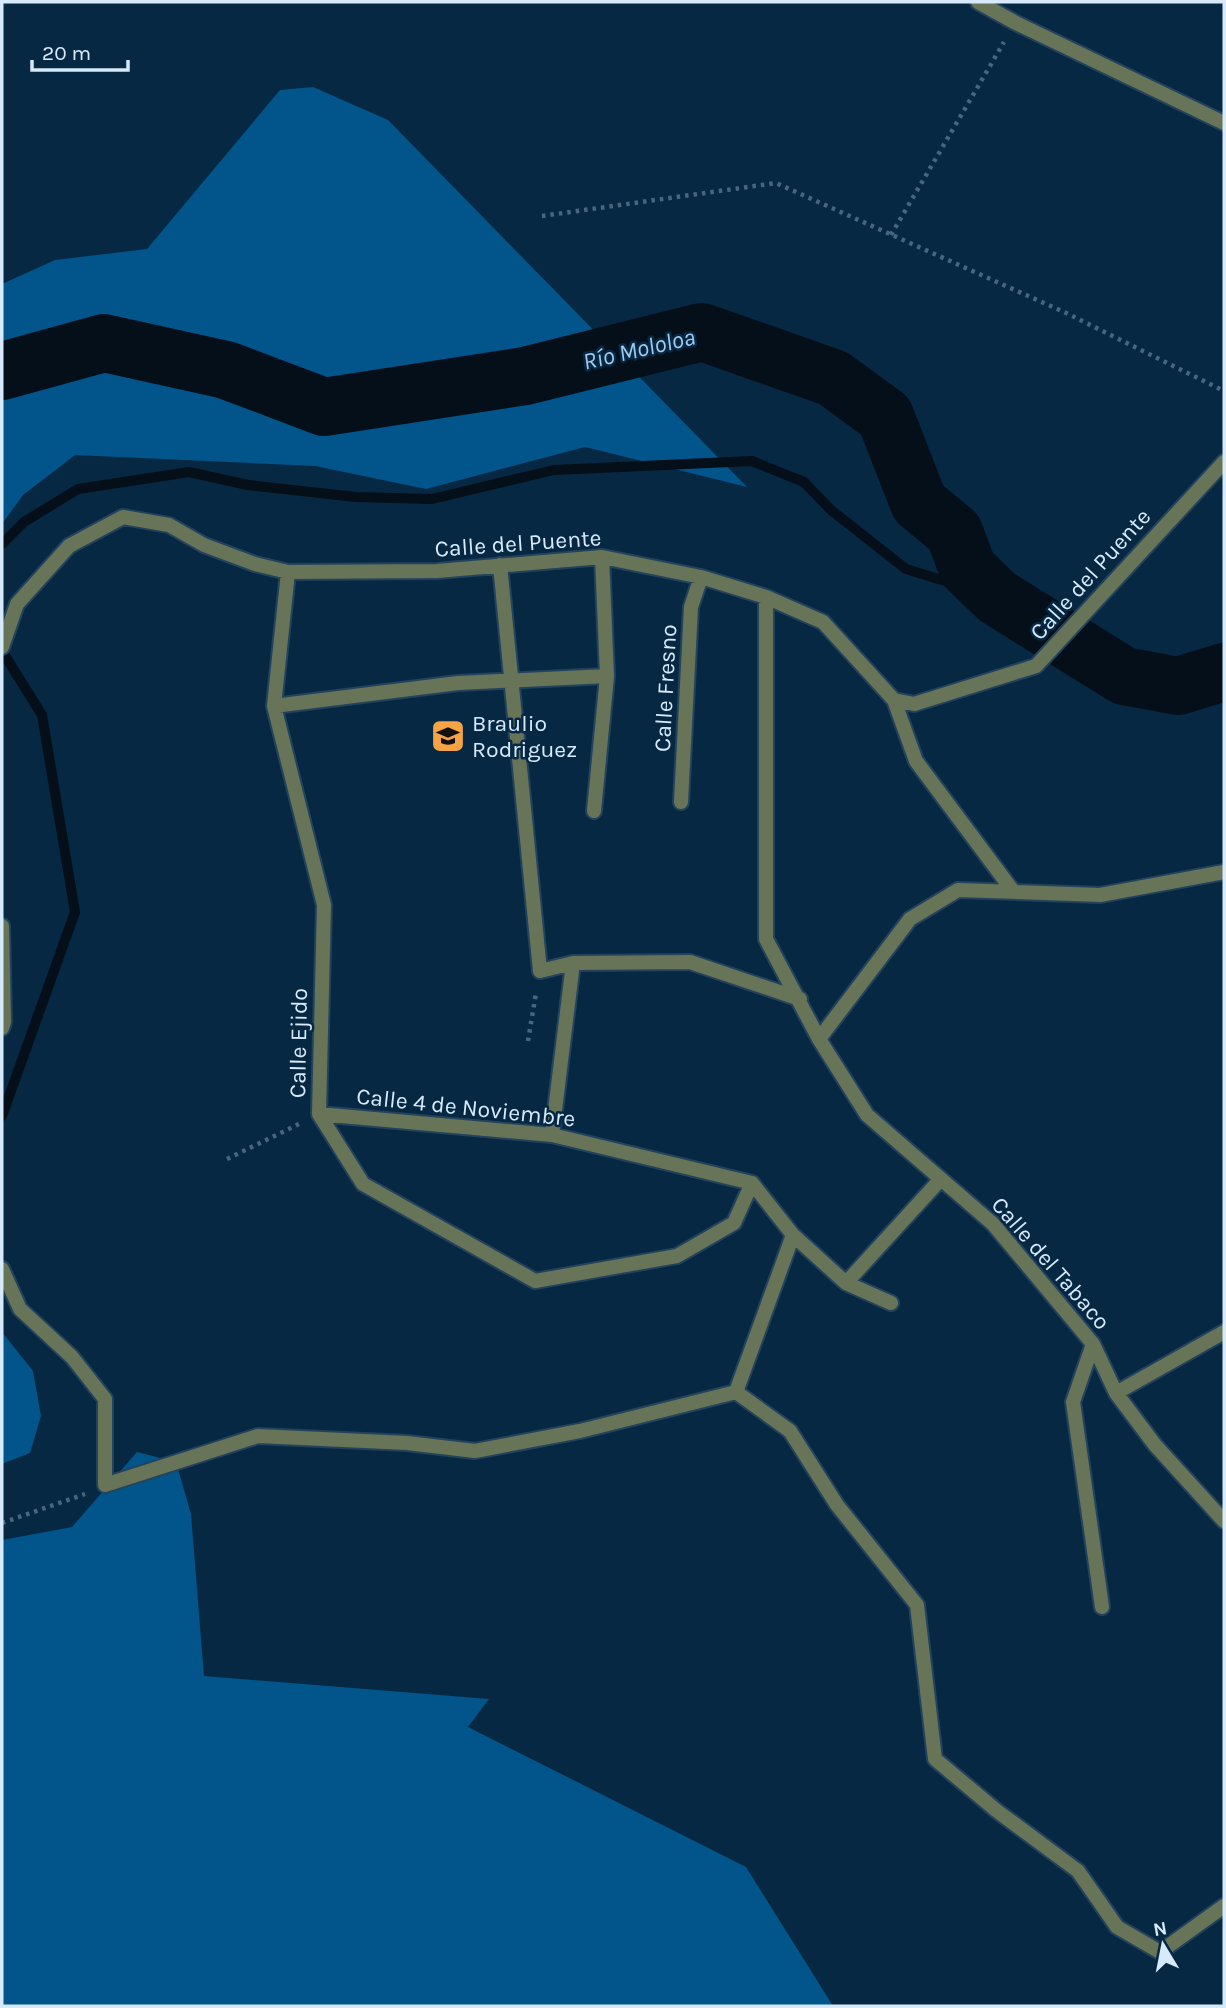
<svg xmlns="http://www.w3.org/2000/svg" width="1226" height="2008" viewBox="0 0 1226 2008" font-family="Karla,sans-serif">
  <rect width="100%" height="100%" fill="#062843"/>
  <path fill="#01558a" d="M 313,87 L 388,120 L 747,487 L 585,447 L 426,489 L 315,466 L 75,455 L 23,495 L 2,524 L 2,284 L 55,260 L 147,249 L 280,90 Z
    M 2,1332 L 33,1371 L 41,1416 L 30,1453 L 2,1464 Z
    M 137,1452 L 176,1462 L 191,1514 L 204,1676 L 489,1699 L 468,1727 L 746,1867 L 833,2006 L 2,2006 L 2,1540 L 72,1527 Z"/>
  <g fill="none" stroke-linecap="round" stroke-linejoin="round">
    <path stroke="#040f19" stroke-width="10" d="M 2,544 L 24,522 L 78,489 L 189,472 L 248,485 L 356,497 L 432,499 L 554,470 L 752,461 L 804,482 L 831,510 L 906,569 L 997,597
      M 2,651 L 42,715 L 75,912 L 2,1116"/>
    <path stroke="#040f19" stroke-width="58" d="M 2,371 L 104,343 L 226,370 L 324,407 L 525,376 L 702,332 L 833,378 L 885,416 L 919,503 L 954,532 L 968,569 L 997,597 L 1124,676 L 1178,686 L 1224,672"/>
    <g stroke="#23435d" stroke-width="18">
      <path id="minor" d="M 978,2 L 1016,23 L 1224,123
        M 500,565 L 540,971 L 573,963 L 690,962 L 800,999
        M 288,572 L 274,706 L 324,905 L 319,1114 L 363,1184 L 535,1281 L 677,1256 L 734,1223 L 752,1183
        M 766,597 L 766,939 L 819,1039 L 867,1115 L 993,1224 L 1093,1344 L 1116,1393 L 1155,1445 L 1224,1521
        M 2,647 L 17,604 L 69,546 L 123,517 L 169,525 L 204,545 L 255,564 L 288,572 L 437,571 L 602,557 L 701,577 L 766,597 L 823,622 L 894,700 L 914,704 L 1036,666 L 1224,462
        M 894,700 L 916,761 L 1013,891
        M 274,706 L 458,683 L 607,676
        M 681,802 L 691,607 L 701,577
        M 594,811 L 607,676 L 602,557
        M 2,926 L 4,1022 L 2,1028
        M 819,1039 L 910,919 L 958,890 L 1100,895 L 1224,872
        M 319,1114 L 552,1135 L 752,1183 L 793,1235 L 846,1283 L 891,1303
        M 552,1135 L 573,963
        M 2,1269 L 20,1309 L 72,1357 L 105,1399 L 105,1485 L 258,1436 L 407,1443 L 475,1451 L 580,1431 L 736,1392 L 790,1431 L 837,1505 L 917,1605 L 935,1759 L 997,1811 L 1078,1871 L 1117,1927 L 1160,1952 L 1224,1906
        M 846,1283 L 940,1180
        M 1093,1344 L 1073,1402 L 1102,1607
        M 736,1392 L 793,1235
        M 1116,1393 L 1224,1332"/>
    </g>
    <path stroke="#49667e" stroke-width="4.5" stroke-dasharray="3.5 5" stroke-linecap="butt" d="M 542,216 L 776,183 L 1064,312 L 1224,391
      M 891,235 L 1004,42
      M 528,1041 L 536,993
      M 227,1159 L 299,1124
      M 2,1523 L 85,1494"/>
    <use href="#minor" stroke="#687457" stroke-width="14"/>
  </g>
  <defs>
    <g id="school-square" transform="scale(1.75)"><rect x="-9" y="-9" width="18" height="18" rx="4" fill="#f5a345" stroke="#062843"/><path d="M0-5L7-2L0 1L-7-2ZM-4 1L0 2.5L4 1V4Q0 6-4 4Z" fill="#111"/></g>
  </defs>
  <g fill-rule="evenodd">
    <use href="#school-square" x="448" y="736"/>
  </g>
  <g text-anchor="middle" stroke-width="5" stroke-linejoin="round" paint-order="stroke">
    <g font-size="23" fill="#d7eafb" stroke="#062843">
      <text transform="translate(518 543) rotate(-4)" y="8">Calle del Puente</text>
      <text transform="translate(1090 574) rotate(-48)" y="8">Calle del Puente</text>
      <text transform="translate(665 688) rotate(-87)" y="8">Calle Fresno</text>
      <text transform="translate(298 1043) rotate(-89)" y="8">Calle Ejido</text>
      <text transform="translate(466 1107) rotate(6)" y="8">Calle 4 de Noviembre</text>
      <text transform="translate(1051 1263) rotate(49)" y="8">Calle del Tabaco</text>
    </g>
    <g font-size="23" fill="#d7eafb" stroke="#062843" text-anchor="start">
      <text x="472" y="731">Braulio<tspan x="472" dy="26">Rodriguez</tspan></text>
    </g>
    <g font-size="24" font-style="italic" fill="#a1caef" stroke="#062843">
      <text transform="translate(639 349) rotate(-13)" y="8">Río Mololoa</text>
    </g>
  </g>
  <rect width="1226" height="2008" fill="none" stroke="#d7eafb" stroke-width="7"/>
  <g transform="translate(1163 1945) rotate(350)" stroke="#062843" stroke-width="5" paint-order="stroke">
  <path d="M0-5L12 26L0 18L-12 26Z" fill="#d7eafb"/>
  <text y="-10" font-size="19" font-weight="bold" text-anchor="middle" fill="#d7eafb">N</text>
  </g>
  <path d="M32 60v10h96v-10" fill="none" stroke="#d7eafb" stroke-width="3.5"/>
  <text x="42" y="60" font-size="21" fill="#d7eafb" stroke="#062843" stroke-width="5" paint-order="stroke">20 m</text>
</svg>
